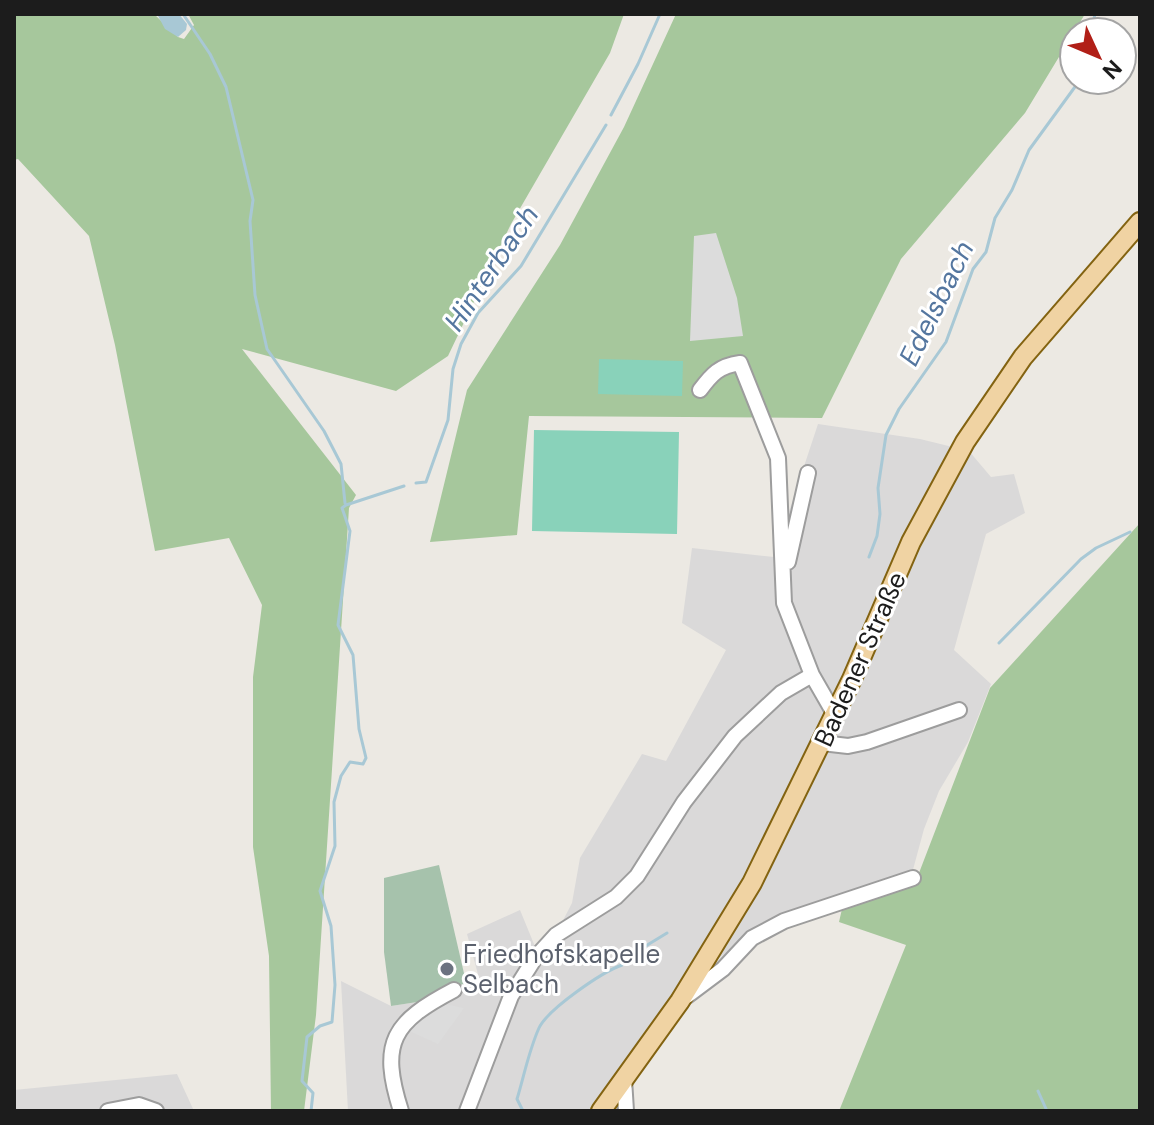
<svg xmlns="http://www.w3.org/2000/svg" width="1154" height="1125" viewBox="0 0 1154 1125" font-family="'DM Sans',sans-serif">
  <rect width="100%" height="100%" fill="#ece9e3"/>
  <path fill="#dad9d9" d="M 818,424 L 920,439 L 969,451 L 991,477 L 1014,474 L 1025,513 L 986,534 L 954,650 L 991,684 L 968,742 L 939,791 L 924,829 L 911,877 L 764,923 L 681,988 L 619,1080 L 623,1111 L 348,1111 L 341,981 L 391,1006 L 437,999 L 466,982 L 479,978 L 467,934 L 520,910 L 536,949 L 557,932 L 572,903 L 580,858 L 642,754 L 666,761 L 726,650 L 682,623 L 692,548 L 774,557 Z
    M 177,1074 L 194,1111 L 14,1111 L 14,1090 Z"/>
  <path fill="#a6c79c" d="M 14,14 L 154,14 L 178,37 L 184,39 L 194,25 L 188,14 L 624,14 L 610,53 L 511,224 L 448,356 L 396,391 L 242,349 L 356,495 L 349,508 L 316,1015 L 304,1111 L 271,1111 L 269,956 L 253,847 L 253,677 L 262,605 L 229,538 L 155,551 L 115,345 L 89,236 L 18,159 L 14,160 Z
    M 676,14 L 1085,14 L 1025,113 L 901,259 L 822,418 L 529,416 L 517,535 L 430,542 L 467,390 L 560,245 L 624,127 Z
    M 1140,523 L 1140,1111 L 839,1111 L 906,945 L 839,922 L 842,909 L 914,886 L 990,688 Z"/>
  <path fill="#a6c2ac" d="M 439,865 L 466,982 L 437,999 L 391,1006 L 384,952 L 384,878 Z"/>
  <path fill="#89d2ba" d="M 599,359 L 683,361 L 682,396 L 598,394 Z
    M 534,430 L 679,432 L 677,534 L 532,531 Z"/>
  <path fill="#dcdcdc" d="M 716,233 L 737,298 L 743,336 L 690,341 L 694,236 Z
    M 437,1002 L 464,1008 L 438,1044 L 407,1030 Z"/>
  <path fill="#a8c8d5" d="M 157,14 L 179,14 L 187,24 L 186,30 L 178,37 L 165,29 Z"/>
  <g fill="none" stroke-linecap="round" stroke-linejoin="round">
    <path stroke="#a8c8d5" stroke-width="3" d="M 183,14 L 210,54 L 226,87 L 253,200 L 250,221 L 255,295 L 267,349 L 324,431 L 341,464 L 345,503
      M 1091,32 L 1095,14
      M 611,115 L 638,64 L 660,14
      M 416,483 L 426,482 L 448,420 L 453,369 L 461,344 L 478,313 L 521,266 L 606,125
      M 869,557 L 877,536 L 880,514 L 878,488 L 886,435 L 899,409 L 946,342 L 973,269 L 986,252 L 995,218 L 1012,190 L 1029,150 L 1080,80
      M 999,643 L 1081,559 L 1096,548 L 1130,532
      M 1038,1091 L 1047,1111
      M 311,1111 L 313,1093 L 302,1081 L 307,1037 L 320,1026 L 332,1022 L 335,985 L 331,926 L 320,891 L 335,846 L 334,802 L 341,776 L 350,762 L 363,764 L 366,758 L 359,729 L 353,655 L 338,625 L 350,531 L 342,508 L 346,505 L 404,486
      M 523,1111 L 517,1099 C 524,1076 529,1050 539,1028 C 548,1009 602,972 622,965 L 626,958 L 667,933"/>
    <g stroke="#9d9d9d" stroke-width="18">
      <path id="minor" d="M 700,390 C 712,374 719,366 740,363 L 778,458 L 784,603 L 812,675 L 835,715
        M 788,562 L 808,473
        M 822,743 L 848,746 L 867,742 L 959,710
        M 687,996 L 723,969 L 752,938 L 784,921 L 913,878
        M 624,1079 L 626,1111
        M 108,1111 L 139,1105 L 156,1111
        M 401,1111 C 379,1042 393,1022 454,990
        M 467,1111 L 511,996 L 535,958 L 556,935 L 616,897 L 637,876 L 684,802 L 735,736 L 781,693 L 812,675"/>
    </g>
    <g stroke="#836311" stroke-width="22">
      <path id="major" d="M 601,1111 L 680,1001 L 752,883 L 852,679 L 911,542 L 965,442 L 1023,357 L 1140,222"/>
    </g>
    <use href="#minor" stroke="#fff" stroke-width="14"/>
    <use href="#major" stroke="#f0d3a3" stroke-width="18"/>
  </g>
  <circle fill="#6b7280" stroke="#fff" stroke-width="3" cx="447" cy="969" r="8"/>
  <g text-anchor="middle" stroke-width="6" stroke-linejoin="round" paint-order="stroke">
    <g font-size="26" fill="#1c1c1c" stroke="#fff">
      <text transform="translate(860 659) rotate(-66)" y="9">Badener Straße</text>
    </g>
    <g font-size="26" fill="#5b616d" stroke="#fff" text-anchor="start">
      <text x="463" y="963">Friedhofskapelle<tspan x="463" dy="30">Selbach</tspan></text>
    </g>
    <g font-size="28" font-style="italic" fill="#54769f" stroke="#fff">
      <text transform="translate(491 268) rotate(-56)" y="10">Hinterbach</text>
      <text transform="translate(936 303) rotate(-64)" y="10">Edelsbach</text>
    </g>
  </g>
  <rect width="1154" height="1125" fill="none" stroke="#1c1c1c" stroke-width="32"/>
  <g transform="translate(1098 56) rotate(134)"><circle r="38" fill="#ffffff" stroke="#a4a4a4" stroke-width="2"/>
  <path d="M0-6L14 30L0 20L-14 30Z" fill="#b11f17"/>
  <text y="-12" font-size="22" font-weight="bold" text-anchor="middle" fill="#1c1c1c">N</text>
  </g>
</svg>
